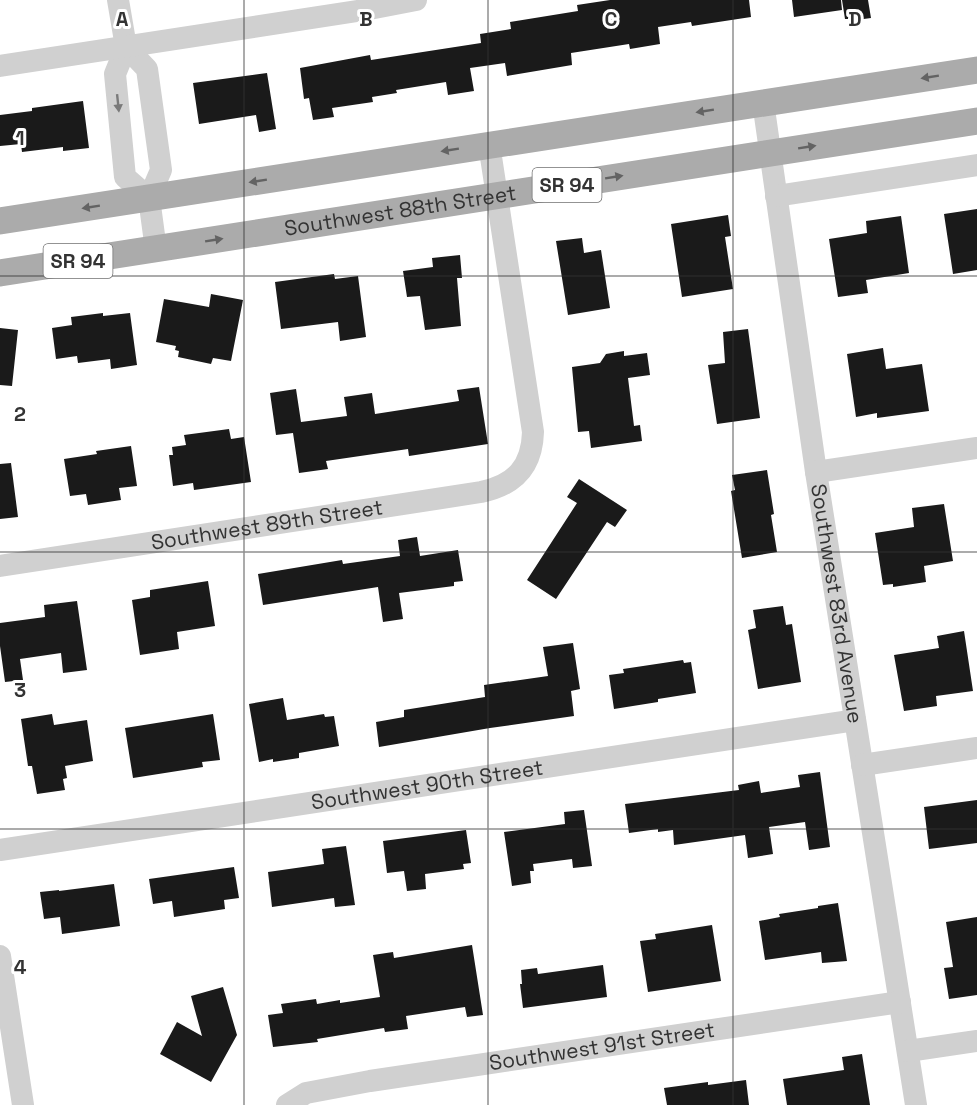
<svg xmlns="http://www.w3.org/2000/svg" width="977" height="1105" viewBox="0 0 977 1105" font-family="'Space Grotesk',sans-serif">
  <rect width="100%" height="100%" fill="#fff"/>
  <path fill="#1a1a1a" d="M 610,0 L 749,0 L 751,17 L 692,26 L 691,22 L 658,27 L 660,44 L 630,49 L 629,44 L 571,53 L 572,65 L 507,76 L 505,63 L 470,68 L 474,91 L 448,95 L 446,82 L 396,90 L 397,93 L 372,97 L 373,102 L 332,108 L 334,117 L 313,120 L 309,98 L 304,99 L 300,68 L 370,55 L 371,60 L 481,43 L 480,34 L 511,29 L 510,22 L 578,11 L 577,5 Z
    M 792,0 L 841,0 L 842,10 L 794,17 Z
    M 842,0 L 868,0 L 871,18 L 849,21 L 849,19 L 845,19 Z
    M 267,73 L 276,129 L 259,132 L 256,115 L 199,124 L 193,83 Z
    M 83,101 L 89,148 L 63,151 L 63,147 L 22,152 L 21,144 L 0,146 L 0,115 L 32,111 L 32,108 Z
    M 977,209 L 977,270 L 953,274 L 944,214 Z
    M 728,215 L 731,236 L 725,237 L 733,289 L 682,297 L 671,224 Z
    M 901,216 L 909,273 L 866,280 L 868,293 L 838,297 L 829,239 L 867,233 L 866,221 Z
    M 582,238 L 584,253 L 601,250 L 610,308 L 568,315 L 556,241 Z
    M 460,255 L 462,278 L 457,278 L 461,326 L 425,330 L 420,296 L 407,297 L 403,271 L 433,267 L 432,258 Z
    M 334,274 L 335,279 L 358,276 L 366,337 L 340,341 L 338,322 L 281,329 L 275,282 Z
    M 211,294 L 243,300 L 231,361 L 213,358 L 211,364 L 178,357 L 179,351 L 175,350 L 176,346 L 156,342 L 164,299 L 209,307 Z
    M 103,313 L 103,316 L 130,313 L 137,365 L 111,369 L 110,359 L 78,363 L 77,356 L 56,359 L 52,328 L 72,325 L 71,317 Z
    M 0,328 L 18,330 L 12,386 L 0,385 Z
    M 748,329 L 760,418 L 717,424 L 708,365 L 725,363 L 723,332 Z
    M 883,348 L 886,369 L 922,364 L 929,411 L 877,418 L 877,413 L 856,417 L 847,354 Z
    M 624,351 L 624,356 L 647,353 L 650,375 L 628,378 L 634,426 L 640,425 L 642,441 L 591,448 L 589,431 L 578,432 L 572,367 L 600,363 L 606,354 Z
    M 479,387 L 488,444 L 409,456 L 408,449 L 326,461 L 328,469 L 299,473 L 293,433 L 276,435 L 270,393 L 296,389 L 301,422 L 347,416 L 344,397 L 372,393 L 375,414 L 459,401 L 457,390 Z
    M 229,429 L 231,439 L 244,437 L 251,482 L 194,490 L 193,483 L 173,486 L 169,455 L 173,455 L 172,447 L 186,445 L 184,435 Z
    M 131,446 L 137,486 L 119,488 L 121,500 L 88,505 L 86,494 L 70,496 L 64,459 L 97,454 L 96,451 Z
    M 11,463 L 18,517 L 0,519 L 0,464 Z
    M 767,470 L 774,514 L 771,515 L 777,552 L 742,558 L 731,491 L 735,490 L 732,475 Z
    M 579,479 L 627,510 L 615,527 L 607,522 L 556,599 L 527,580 L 577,503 L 567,497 Z
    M 944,504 L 953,561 L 924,566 L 926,582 L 893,587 L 893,584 L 883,585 L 875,533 L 914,527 L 912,508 Z
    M 417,537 L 420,556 L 458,550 L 463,581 L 454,582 L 454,586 L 399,593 L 403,619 L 383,622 L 378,587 L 263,605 L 258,574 L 342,560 L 343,564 L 400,556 L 398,540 Z
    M 208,581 L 215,626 L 177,632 L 179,649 L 140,655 L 132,600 L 150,597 L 150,590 Z
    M 77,601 L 87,670 L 63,673 L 61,653 L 20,659 L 23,680 L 5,682 L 0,646 L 0,623 L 45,617 L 44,605 Z
    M 783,606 L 786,625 L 792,624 L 801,682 L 758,689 L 748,630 L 756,628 L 753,610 Z
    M 964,631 L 973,691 L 936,696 L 937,706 L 904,711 L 894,655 L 939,648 L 937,636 Z
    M 573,643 L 580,689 L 571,691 L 574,716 L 490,728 L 379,747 L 376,722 L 404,717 L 404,710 L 485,697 L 484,685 L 548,676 L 543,647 Z
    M 683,660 L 684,663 L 691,662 L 696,693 L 658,699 L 658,702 L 614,709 L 609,675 L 624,673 L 623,669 Z
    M 283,698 L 287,720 L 324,714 L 325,717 L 334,716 L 339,746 L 299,753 L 299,758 L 273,762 L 273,759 L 259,762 L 249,704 Z
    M 52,714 L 54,725 L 87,720 L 93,761 L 65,766 L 67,778 L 63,779 L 65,790 L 37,794 L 32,766 L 28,766 L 21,719 Z
    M 213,714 L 220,760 L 202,762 L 203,767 L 133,778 L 125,728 Z
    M 820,772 L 830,847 L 809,850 L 805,822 L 769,827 L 773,854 L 748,858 L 745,835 L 674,845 L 673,830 L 658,832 L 658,829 L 629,833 L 625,804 L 739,790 L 738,785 L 759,781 L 761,793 L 800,787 L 798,775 Z
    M 977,800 L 977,843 L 929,849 L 924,807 Z
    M 584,810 L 592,866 L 573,868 L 572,859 L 533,864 L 534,871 L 530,871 L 531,883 L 512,886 L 504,832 L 565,824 L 564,812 Z
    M 466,830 L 471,863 L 463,864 L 464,869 L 425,874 L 426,889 L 407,891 L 404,871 L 387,873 L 383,841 Z
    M 346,846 L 355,905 L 335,907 L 334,898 L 272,907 L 268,872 L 324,864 L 322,849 Z
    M 234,867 L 239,898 L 224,900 L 225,909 L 174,917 L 172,901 L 153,904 L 149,879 Z
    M 114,884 L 120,926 L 62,934 L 60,917 L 44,919 L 40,892 L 59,890 L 59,891 Z
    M 838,903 L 847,961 L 822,963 L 821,952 L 765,960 L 759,921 L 780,917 L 779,914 L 818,908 L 818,906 Z
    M 977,917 L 977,995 L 949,999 L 944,968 L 953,967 L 946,922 Z
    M 712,925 L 721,981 L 648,992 L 640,941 L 656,939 L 655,934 Z
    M 472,945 L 483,1015 L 467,1017 L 465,1007 L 406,1016 L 408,1029 L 385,1032 L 384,1028 L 317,1039 L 318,1042 L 273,1047 L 268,1015 L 283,1013 L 281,1004 L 316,999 L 317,1004 L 340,1000 L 340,1003 L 380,997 L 373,955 L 393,952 L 394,958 Z
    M 603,965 L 607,997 L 523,1008 L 520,984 L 522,984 L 521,970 L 537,968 L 538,974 Z
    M 223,987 L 237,1035 L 211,1082 L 160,1054 L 177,1022 L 202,1036 L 191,996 Z
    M 862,1054 L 870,1105 L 787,1105 L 783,1079 L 844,1070 L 842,1057 Z
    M 746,1080 L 749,1105 L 667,1105 L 664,1088 L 708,1082 L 708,1085 Z"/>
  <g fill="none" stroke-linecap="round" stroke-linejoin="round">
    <g stroke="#d0d0d0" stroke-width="22">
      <path d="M 118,0 L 126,47 L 115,74 L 125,177 L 149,198"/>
      <path d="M 126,47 L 147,69 L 161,170 L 149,198 L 156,250"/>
      <path d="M 0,66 L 364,10 L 416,0"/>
      <path id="s1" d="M 763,102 L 816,472 L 916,1105"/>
      <path d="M 776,196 L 977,165"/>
      <path d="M 816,472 L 977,448"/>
      <path id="s2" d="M 0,566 L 481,492 C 515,485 532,467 533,432 L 489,144"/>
      <path d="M 862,765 L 977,748"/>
      <path id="s3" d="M 0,850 L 855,720"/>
      <path d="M 0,956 L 23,1105"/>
      <path d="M 908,1051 L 977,1041"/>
      <path id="s4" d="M 287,1105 L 306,1093 L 370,1081 L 900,1002"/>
    </g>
    <g stroke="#ababab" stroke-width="27">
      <path d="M 0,221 L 977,70"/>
      <path id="s5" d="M 0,273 L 977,121"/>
    </g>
  </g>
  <defs><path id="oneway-solid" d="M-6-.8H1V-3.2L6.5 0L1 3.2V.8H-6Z" transform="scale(1.5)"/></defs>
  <g fill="#636363">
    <use href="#oneway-solid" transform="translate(930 77) rotate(171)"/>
    <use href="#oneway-solid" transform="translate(705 111) rotate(171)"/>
    <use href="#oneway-solid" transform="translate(807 147) rotate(-9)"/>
    <use href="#oneway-solid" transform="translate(450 150) rotate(171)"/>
    <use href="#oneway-solid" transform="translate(614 177) rotate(-9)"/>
    <use href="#oneway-solid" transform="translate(258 181) rotate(171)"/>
    <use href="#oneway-solid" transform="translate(91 207) rotate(171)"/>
    <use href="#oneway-solid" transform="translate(214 240) rotate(-9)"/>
  </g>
  <use fill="#7a7a7a" href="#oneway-solid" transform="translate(118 103) rotate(84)"/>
  <path fill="none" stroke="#333" stroke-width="1.5" stroke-opacity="0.55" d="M 244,0 L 244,1105M 488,0 L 488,1105M 733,0 L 733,1105M 0,276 L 977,276M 0,552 L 977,552M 0,829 L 977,829"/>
  <g text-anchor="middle" stroke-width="6" stroke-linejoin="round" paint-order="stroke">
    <g fill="#fff" stroke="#707070" stroke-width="1.5">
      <rect x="532.5" y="168" width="69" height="34" rx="4.5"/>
      <rect x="43.5" y="244" width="69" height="34" rx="4.5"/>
    </g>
    <g font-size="20" font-weight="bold" fill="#333">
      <text x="567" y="192">SR 94</text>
      <text x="78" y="268">SR 94</text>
    </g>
    <g font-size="21" fill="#333" stroke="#fff">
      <text dy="7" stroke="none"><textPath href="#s5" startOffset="405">Southwest 88th Street</textPath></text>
      <text dy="7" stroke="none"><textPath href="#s2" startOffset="270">Southwest 89th Street</textPath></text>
      <text dy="7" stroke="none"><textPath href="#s1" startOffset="507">Southwest 83rd Avenue</textPath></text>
      <text dy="7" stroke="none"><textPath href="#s3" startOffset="432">Southwest 90th Street</textPath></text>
      <text dy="7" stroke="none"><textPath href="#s4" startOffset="322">Southwest 91st Street</textPath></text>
    </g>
  </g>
  <g font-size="20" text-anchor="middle" font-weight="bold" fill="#333" stroke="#fff" stroke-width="6" stroke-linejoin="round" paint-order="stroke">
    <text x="122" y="26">A</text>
    <text x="366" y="26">B</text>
    <text x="611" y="26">C</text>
    <text x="855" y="26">D</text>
    <text x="20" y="145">1</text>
    <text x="20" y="421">2</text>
    <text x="20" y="697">3</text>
    <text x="20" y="974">4</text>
  </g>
</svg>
